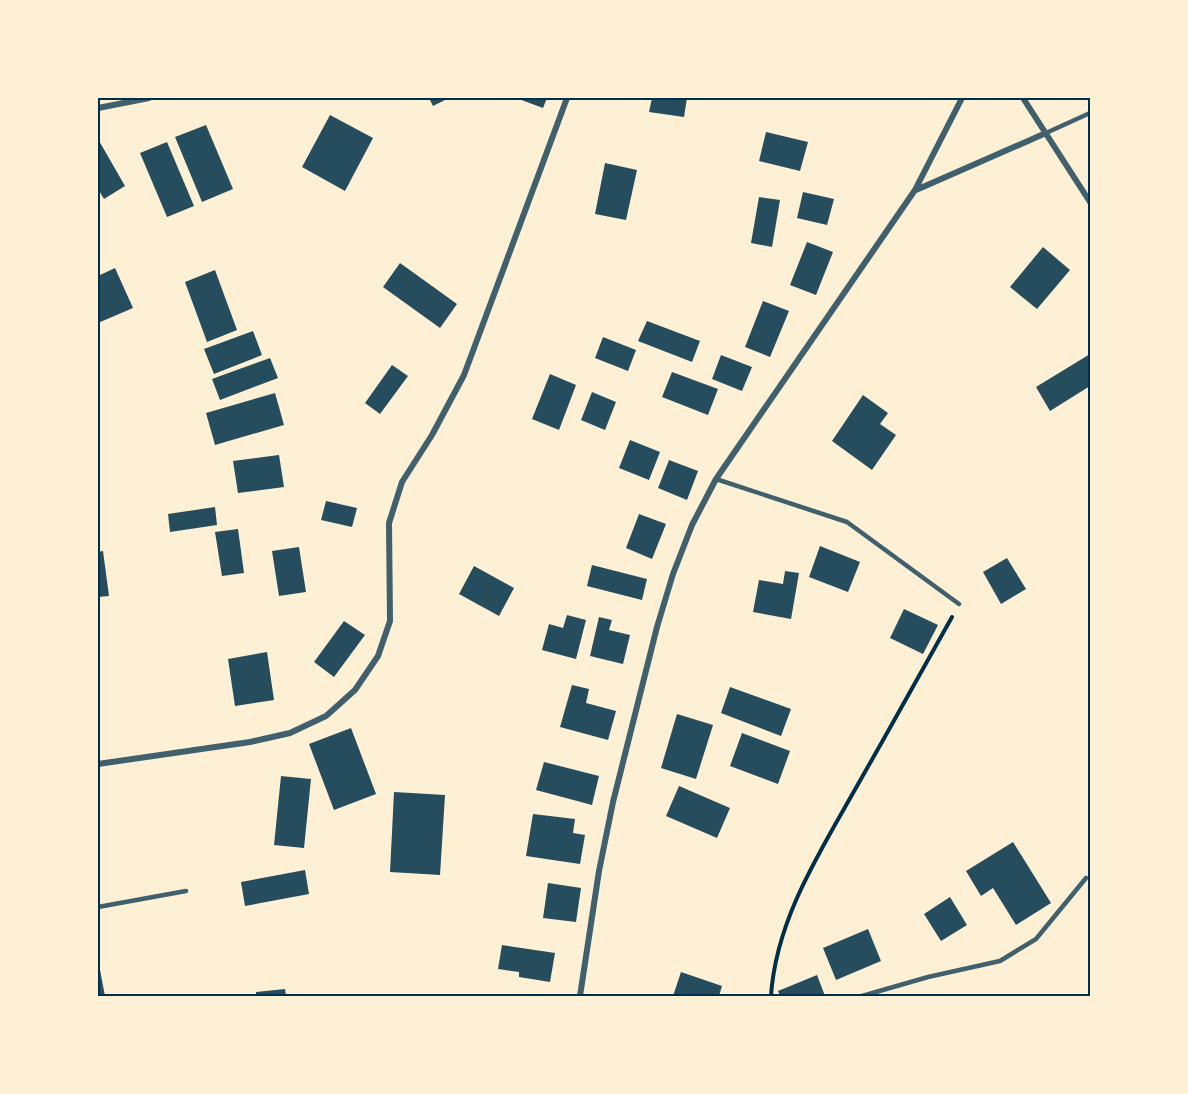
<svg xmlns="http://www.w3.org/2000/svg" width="1188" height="1094" viewBox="0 0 1188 1094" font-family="'Nunito Sans',sans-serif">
  <rect width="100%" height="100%" fill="#fdf0d5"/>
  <path fill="#264d5e" d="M 429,98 L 449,98 L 433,106 Z
    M 516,98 L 547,98 L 543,108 Z
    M 652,98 L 687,98 L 684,117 L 649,112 Z
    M 330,115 L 373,138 L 345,191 L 302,167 Z
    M 206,125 L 233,189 L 202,202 L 175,137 Z
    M 766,132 L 808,142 L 800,171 L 759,161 Z
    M 98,139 L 125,186 L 104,199 L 98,189 Z
    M 167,142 L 194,206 L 167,217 L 140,153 Z
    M 605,163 L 637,170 L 626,220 L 595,214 Z
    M 803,192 L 834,199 L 827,225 L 797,218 Z
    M 759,197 L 780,200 L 772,247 L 751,243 Z
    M 807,242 L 833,252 L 816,295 L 790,285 Z
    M 1043,247 L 1070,270 L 1037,309 L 1010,287 Z
    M 400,263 L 457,304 L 440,328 L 383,287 Z
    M 115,268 L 133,308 L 98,323 L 98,276 Z
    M 215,270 L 237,330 L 207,342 L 185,282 Z
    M 763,301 L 789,311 L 770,357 L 745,347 Z
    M 647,321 L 700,341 L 692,362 L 638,341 Z
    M 253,331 L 262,355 L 214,374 L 204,349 Z
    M 603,337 L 636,350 L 628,371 L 595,358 Z
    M 1090,354 L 1090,386 L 1050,411 L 1036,387 Z
    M 721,355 L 752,367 L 742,391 L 712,379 Z
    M 270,358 L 278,378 L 220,400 L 212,379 Z
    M 392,365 L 408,376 L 380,414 L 365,403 Z
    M 672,372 L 718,389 L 708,415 L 662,397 Z
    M 550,374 L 576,385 L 559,430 L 532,419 Z
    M 592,392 L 616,402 L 605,430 L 581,420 Z
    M 275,393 L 284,425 L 215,445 L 206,413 Z
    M 863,395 L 888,413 L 880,424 L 896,435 L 872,470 L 832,441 Z
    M 630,440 L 660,452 L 649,480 L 619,468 Z
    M 279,455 L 284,487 L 238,493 L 233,461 Z
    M 669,460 L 698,471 L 687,500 L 658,488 Z
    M 326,501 L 357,508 L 352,527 L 321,520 Z
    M 215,507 L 217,525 L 170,532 L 168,514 Z
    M 639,514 L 666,524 L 652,559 L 626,548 Z
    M 238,529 L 244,573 L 222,576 L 215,532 Z
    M 820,546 L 860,562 L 848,592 L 809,577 Z
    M 299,547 L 306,592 L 279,596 L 272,551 Z
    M 103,551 L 109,596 L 98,597 L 98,552 Z
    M 1007,558 L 1026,589 L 1001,604 L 983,572 Z
    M 592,565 L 647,579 L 642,600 L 587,586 Z
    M 474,566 L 514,588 L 499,616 L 459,594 Z
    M 785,571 L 799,573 L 791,619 L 753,612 L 759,580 L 783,584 Z
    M 904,609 L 938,625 L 923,654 L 890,638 Z
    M 567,615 L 586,620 L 576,659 L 542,650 L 549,624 L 563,628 Z
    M 599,617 L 612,620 L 609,630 L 630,635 L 623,664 L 590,656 Z
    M 344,621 L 365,635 L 334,677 L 314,662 Z
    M 267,652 L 274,700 L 235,706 L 228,659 Z
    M 572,685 L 589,689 L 586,703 L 616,711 L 608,740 L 560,727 Z
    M 730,687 L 791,709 L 781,736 L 721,713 Z
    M 677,714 L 713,725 L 696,779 L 661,768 Z
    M 351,728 L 376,794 L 334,810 L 309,744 Z
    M 742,733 L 790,751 L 778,784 L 730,766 Z
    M 544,762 L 599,776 L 592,805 L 536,790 Z
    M 281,776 L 311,779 L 304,848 L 274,845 Z
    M 679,786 L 730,808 L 717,838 L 666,816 Z
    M 394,792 L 445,795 L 440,875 L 390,872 Z
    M 533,814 L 575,819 L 573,833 L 585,835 L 580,864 L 526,856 Z
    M 1013,842 L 1051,903 L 1016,925 L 993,888 L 981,896 L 966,871 Z
    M 305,870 L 309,894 L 245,906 L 241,882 Z
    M 548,883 L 581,888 L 576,922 L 543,918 Z
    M 950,897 L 967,925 L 941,941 L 924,914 Z
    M 868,929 L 881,961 L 836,980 L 823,948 Z
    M 502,945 L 555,953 L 550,982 L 519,977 L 519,972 L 498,969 Z
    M 100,970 L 105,996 L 98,996 L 98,971 Z
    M 681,972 L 722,986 L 719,996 L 673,996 Z
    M 817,975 L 825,996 L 780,996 L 778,991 Z
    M 285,989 L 286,996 L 256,996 L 256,992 Z"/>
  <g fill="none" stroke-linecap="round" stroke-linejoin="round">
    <path stroke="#003049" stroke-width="4" d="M 771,996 C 776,919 820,852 857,786 C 889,730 920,674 952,617"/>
    <path stroke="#3f606c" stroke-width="4.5" d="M 1046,133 L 1090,113
      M 716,479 L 847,522 L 959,604
      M 98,907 L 186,891
      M 862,996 L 928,977 L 1000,961 L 1036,939 L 1086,878"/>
    <path stroke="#3f606c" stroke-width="6" d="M 1023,98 L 1090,202
      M 98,108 L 149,98
      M 916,190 L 1046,133
      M 98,764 L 250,742 L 290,733 L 326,716 L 355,690 L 378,656 L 390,621 L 389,523 L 402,482 L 432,435 L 464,375 L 567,98
      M 580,996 L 599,871 L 613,802 L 657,627 L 673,574 L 692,525 L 716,479 L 915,190 L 962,98"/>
  </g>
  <rect width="1188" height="1094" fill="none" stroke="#fdf0d5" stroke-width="198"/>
  <rect x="99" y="99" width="990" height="896" fill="none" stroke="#003049" stroke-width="2"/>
</svg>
